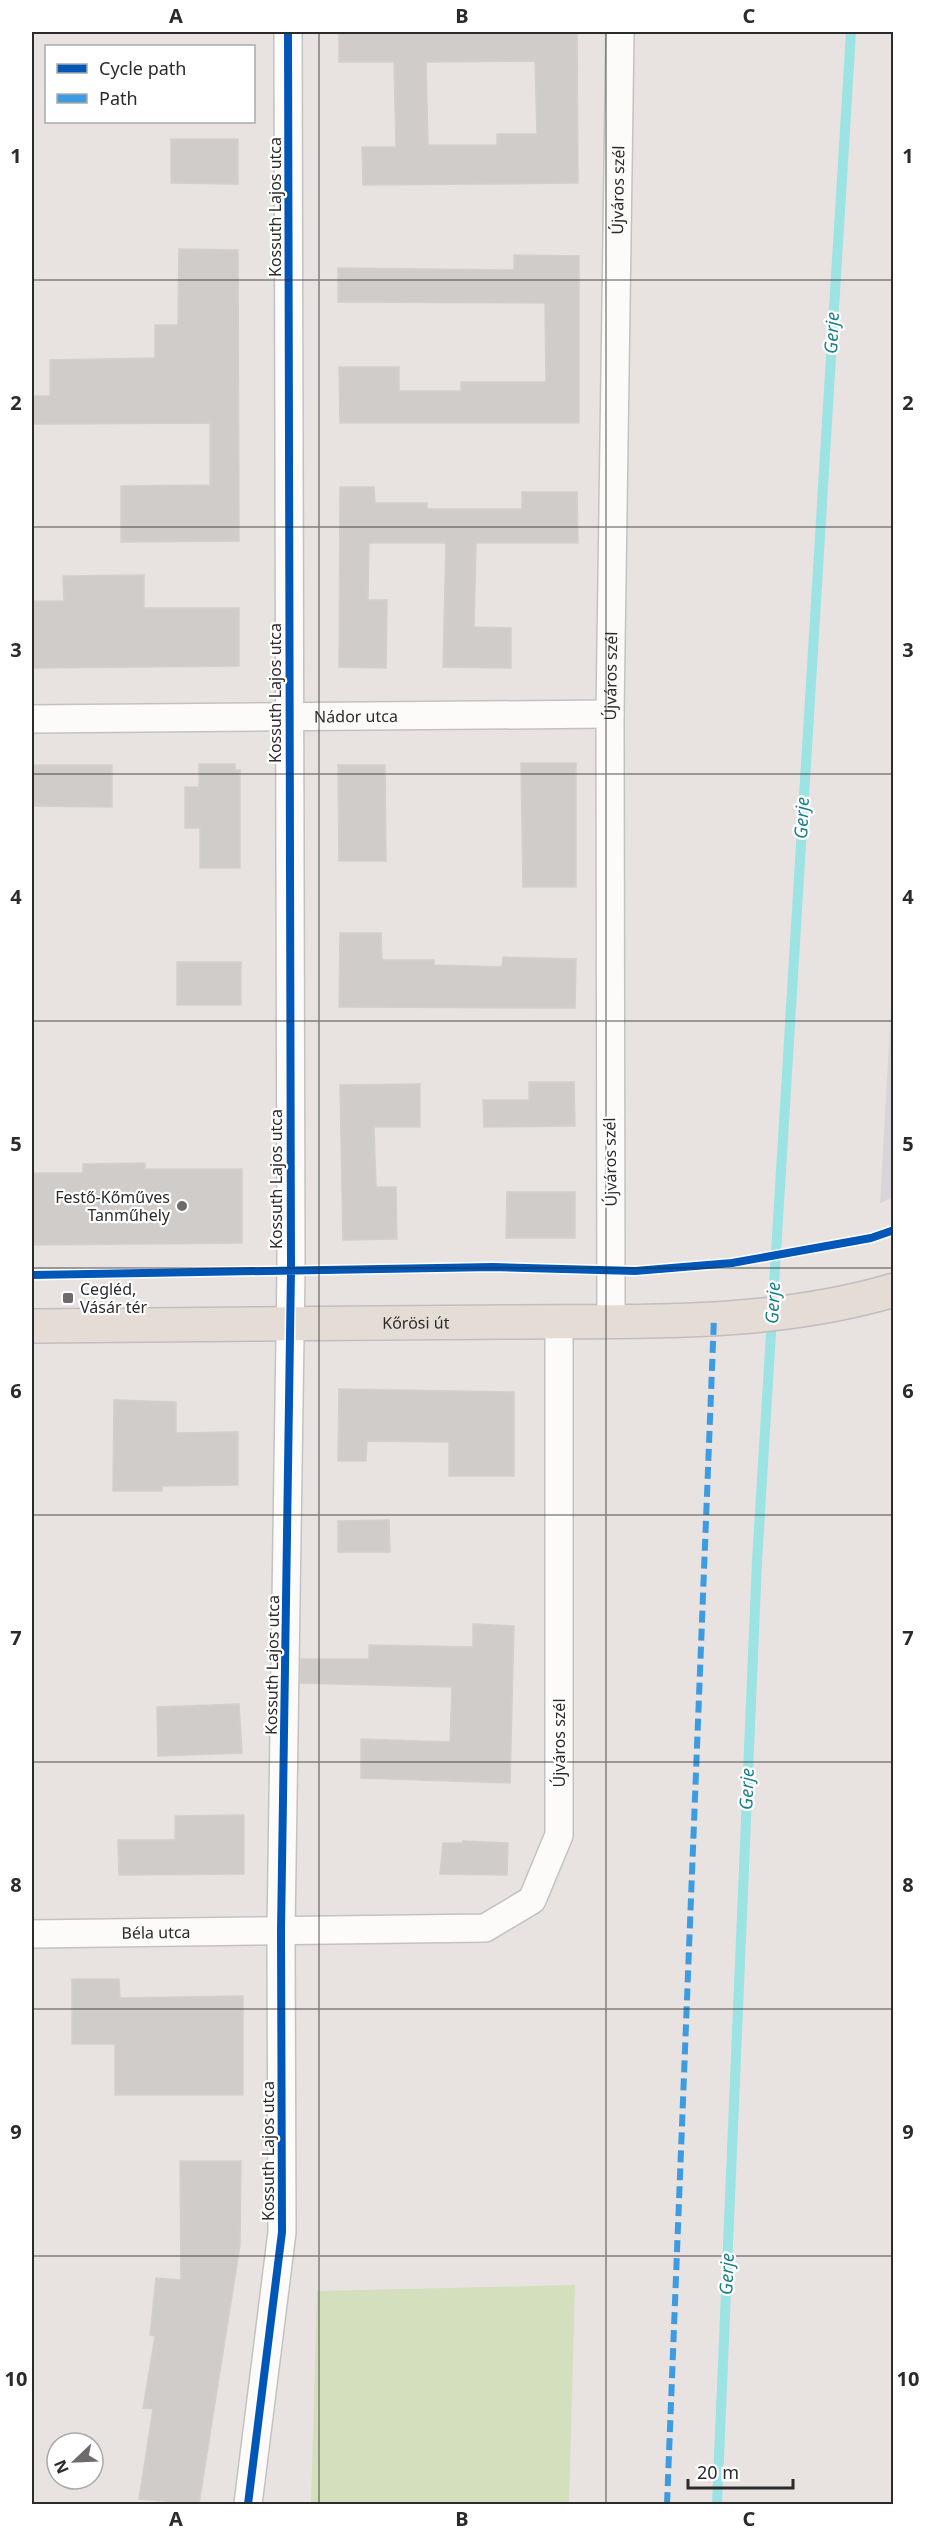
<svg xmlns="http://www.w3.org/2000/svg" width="925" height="2536" viewBox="0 0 925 2536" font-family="'Noto Sans',sans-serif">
  <rect width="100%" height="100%" fill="#e8e3e1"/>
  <path fill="#d7d5d8" d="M 893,975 L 893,1198 L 880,1203 Z"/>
  <path fill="#d4e0bd" d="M 575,2285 L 569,2504 L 311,2504 L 317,2291 Z"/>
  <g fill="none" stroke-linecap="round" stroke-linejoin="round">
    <path stroke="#9ce3e3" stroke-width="10" d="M 717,2504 L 757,1561 L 851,32"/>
  </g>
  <path fill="#d0ccca" stroke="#d3cfcd" stroke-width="1.5" fill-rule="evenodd" d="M 339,32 L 577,32 L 578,183 L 363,185 L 362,147 L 396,147 L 394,62 L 339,62 ZM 535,61 L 537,134 L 497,134 L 497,145 L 428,145 L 426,62 Z
    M 171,139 L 238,139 L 238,184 L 171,183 Z
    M 179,249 L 238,250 L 239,541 L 121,542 L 121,486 L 210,485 L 210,423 L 32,424 L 32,396 L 50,396 L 50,360 L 155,358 L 155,325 L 178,325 Z
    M 514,255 L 579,256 L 579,423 L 340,423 L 339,367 L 399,367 L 399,391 L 461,391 L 461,382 L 546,382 L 545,303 L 338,302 L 338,268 L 514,270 Z
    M 340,487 L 374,487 L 375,503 L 427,503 L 427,509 L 522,509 L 522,492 L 577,492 L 578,543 L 476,543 L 474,627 L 511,628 L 511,668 L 443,667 L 446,543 L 369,543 L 368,600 L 387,600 L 386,668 L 339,667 Z
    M 144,575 L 144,608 L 239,608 L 239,666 L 32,668 L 32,601 L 64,601 L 63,576 Z
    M 521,763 L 576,763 L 576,887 L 523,887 Z
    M 199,764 L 235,764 L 235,770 L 240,770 L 240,868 L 200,868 L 200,828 L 185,828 L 185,787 L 199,787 Z
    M 32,765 L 112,765 L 112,807 L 32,806 Z
    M 338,765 L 385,765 L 386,861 L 339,861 Z
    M 340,933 L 381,933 L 382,960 L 434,960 L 434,965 L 502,967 L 503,957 L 576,959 L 575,1008 L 339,1007 Z
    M 177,962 L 241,962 L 241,1005 L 177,1005 Z
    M 529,1082 L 574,1082 L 575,1126 L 484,1127 L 483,1100 L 529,1100 Z
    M 420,1084 L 420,1127 L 374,1127 L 376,1187 L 396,1187 L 397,1239 L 343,1240 L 340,1085 Z
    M 145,1163 L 145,1169 L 242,1169 L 242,1243 L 32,1245 L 32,1173 L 83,1173 L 83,1164 Z
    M 507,1192 L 575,1192 L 575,1238 L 506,1238 Z
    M 339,1389 L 514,1392 L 514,1476 L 449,1476 L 449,1442 L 367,1441 L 366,1461 L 338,1461 Z
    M 114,1400 L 176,1402 L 176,1433 L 238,1432 L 238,1485 L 162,1486 L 162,1491 L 113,1491 Z
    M 389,1520 L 390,1552 L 338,1552 L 338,1521 Z
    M 473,1624 L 514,1626 L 510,1783 L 361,1778 L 361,1739 L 450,1742 L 452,1687 L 300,1683 L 301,1659 L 369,1659 L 369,1645 L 473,1647 Z
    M 239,1704 L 242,1753 L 158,1756 L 157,1707 Z
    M 244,1815 L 244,1874 L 119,1875 L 118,1840 L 175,1840 L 175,1816 Z
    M 463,1841 L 508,1843 L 507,1875 L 440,1874 L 443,1843 L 463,1843 Z
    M 72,1979 L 119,1979 L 120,1998 L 243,1996 L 243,2095 L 115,2095 L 115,2044 L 72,2044 Z
    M 180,2161 L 241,2161 L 240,2245 L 199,2504 L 139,2499 L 153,2409 L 143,2408 L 155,2336 L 150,2335 L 156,2278 L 181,2280 Z"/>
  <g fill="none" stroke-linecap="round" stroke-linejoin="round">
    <g stroke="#c3c2c2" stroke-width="30">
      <g id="minor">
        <path id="s1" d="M 32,719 L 610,714"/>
        <path id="s2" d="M 611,1321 L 610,714 L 620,32"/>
        <path id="s3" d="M 32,1934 L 485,1928 L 532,1900 L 559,1835 L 559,1321"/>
        <path d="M 248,2504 L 282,2232 L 281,1931 L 291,1270 L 288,32"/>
      </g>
    </g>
    <g stroke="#c0bebe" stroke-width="36">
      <g id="primary">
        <path id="s4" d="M 32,1326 C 190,1324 348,1323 507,1322 C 635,1321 770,1327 894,1290"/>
      </g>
    </g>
    <use href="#minor" stroke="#fcfbfa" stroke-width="27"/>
    <use href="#primary" stroke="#e5ddd5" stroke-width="33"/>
    <path stroke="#3d9ce1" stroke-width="6" stroke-dasharray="12 6" stroke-linecap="butt" d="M 667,2504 L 714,1318"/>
    <g stroke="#fff" stroke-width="11">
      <path id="cycleway" d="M 32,1275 L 493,1267 L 635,1271 L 732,1263 L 871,1238 L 894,1230
        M 248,2504 L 282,2232 L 281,1931 L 291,1270 L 288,32"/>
    </g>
    <use href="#cycleway" stroke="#0057b8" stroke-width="8"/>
  </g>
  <path fill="none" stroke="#2b2b2b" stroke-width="1.5" stroke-opacity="0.55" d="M 319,32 L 319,2504M 606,32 L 606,2504M 32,280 L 894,280M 32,527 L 894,527M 32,774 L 894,774M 32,1021 L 894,1021M 32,1268 L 894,1268M 32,1515 L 894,1515M 32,1762 L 894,1762M 32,2009 L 894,2009M 32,2256 L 894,2256"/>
  <g fill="#6d6b6b" stroke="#fff" stroke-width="2">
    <circle cx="182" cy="1206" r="6"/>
    <rect x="62" y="1292" width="12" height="12" rx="3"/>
  </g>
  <g text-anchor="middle" stroke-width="4.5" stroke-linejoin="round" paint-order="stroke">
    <g font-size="16" fill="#2b2b2b" stroke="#fff">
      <text dy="6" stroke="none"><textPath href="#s2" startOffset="1131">Újváros szél</textPath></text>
      <text transform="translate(275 207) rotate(-90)" y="6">Kossuth Lajos utca</text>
      <text dy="6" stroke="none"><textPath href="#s2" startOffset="645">Újváros szél</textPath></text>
      <text transform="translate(275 693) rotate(-90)" y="6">Kossuth Lajos utca</text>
      <text dy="6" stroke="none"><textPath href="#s1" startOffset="324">Nádor utca</textPath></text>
      <text transform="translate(610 1162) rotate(-91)" y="6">Újváros szél</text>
      <text transform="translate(276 1179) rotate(-90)" y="6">Kossuth Lajos utca</text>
      <text dy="6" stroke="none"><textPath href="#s4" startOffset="384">Kőrösi út</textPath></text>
      <text transform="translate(272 1665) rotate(-89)" y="6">Kossuth Lajos utca</text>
      <text transform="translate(559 1743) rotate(-90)" y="6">Újváros szél</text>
      <text dy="6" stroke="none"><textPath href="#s3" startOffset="124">Béla utca</textPath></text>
      <text transform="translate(268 2151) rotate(-90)" y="6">Kossuth Lajos utca</text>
    </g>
    <g font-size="16" fill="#2b2b2b" stroke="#fff" text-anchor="end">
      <text x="170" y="1203">Festő-Kőműves<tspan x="170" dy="18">Tanműhely</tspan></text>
      <text x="80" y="1295" text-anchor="start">Cegléd,<tspan x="80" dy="18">Vásár tér</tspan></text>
    </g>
    <g font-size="18" font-style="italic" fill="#1a808a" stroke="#fff">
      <text transform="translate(832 333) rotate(-87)" y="6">Gerje</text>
      <text transform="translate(802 818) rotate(-87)" y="6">Gerje</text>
      <text transform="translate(773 1303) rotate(-87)" y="6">Gerje</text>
      <text transform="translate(747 1789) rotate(-88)" y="6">Gerje</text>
      <text transform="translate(727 2274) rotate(-88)" y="6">Gerje</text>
    </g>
  </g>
  <rect width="925" height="2536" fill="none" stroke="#ffffff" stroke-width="66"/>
  <rect x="45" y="45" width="210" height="78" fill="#ffffff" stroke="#aaaaaa" stroke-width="1.5"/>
  <rect x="57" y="64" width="30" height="9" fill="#0057b8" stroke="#aaaaaa" stroke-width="1.5"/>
  <text x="99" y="75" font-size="18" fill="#2b2b2b">Cycle path</text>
  <rect x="57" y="94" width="30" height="9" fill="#3d9ce1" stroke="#aaaaaa" stroke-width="1.5"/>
  <text x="99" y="105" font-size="18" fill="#2b2b2b">Path</text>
  <g transform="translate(75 2461) rotate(247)"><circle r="28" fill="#ffffff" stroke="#aaaaaa" stroke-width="1.5"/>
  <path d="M0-4.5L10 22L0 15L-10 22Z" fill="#6d6b6b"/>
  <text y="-9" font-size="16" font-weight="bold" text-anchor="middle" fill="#2b2b2b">N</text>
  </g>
  <path d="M688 2479v9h105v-9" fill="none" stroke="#2b2b2b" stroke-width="3"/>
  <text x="697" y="2479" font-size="18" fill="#2b2b2b" stroke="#ffffff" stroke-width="4.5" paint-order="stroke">20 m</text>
  <rect x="33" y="33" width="859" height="2470" fill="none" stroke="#2b2b2b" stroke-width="2"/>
  <g font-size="20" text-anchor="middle" font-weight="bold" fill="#2b2b2b">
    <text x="176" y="23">A</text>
    <text x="462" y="23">B</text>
    <text x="749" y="23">C</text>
    <text x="16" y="163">1</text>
    <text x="908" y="163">1</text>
    <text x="16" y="410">2</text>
    <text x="908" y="410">2</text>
    <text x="16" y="657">3</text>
    <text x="908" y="657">3</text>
    <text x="16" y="904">4</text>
    <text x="908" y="904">4</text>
    <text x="16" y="1151">5</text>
    <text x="908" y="1151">5</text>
    <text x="16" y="1398">6</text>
    <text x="908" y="1398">6</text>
    <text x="16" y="1645">7</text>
    <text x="908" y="1645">7</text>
    <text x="16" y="1892">8</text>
    <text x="908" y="1892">8</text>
    <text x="16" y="2139">9</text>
    <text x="908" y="2139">9</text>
    <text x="16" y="2386">10</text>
    <text x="908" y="2386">10</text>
    <text x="176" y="2526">A</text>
    <text x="462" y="2526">B</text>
    <text x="749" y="2526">C</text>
  </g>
</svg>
